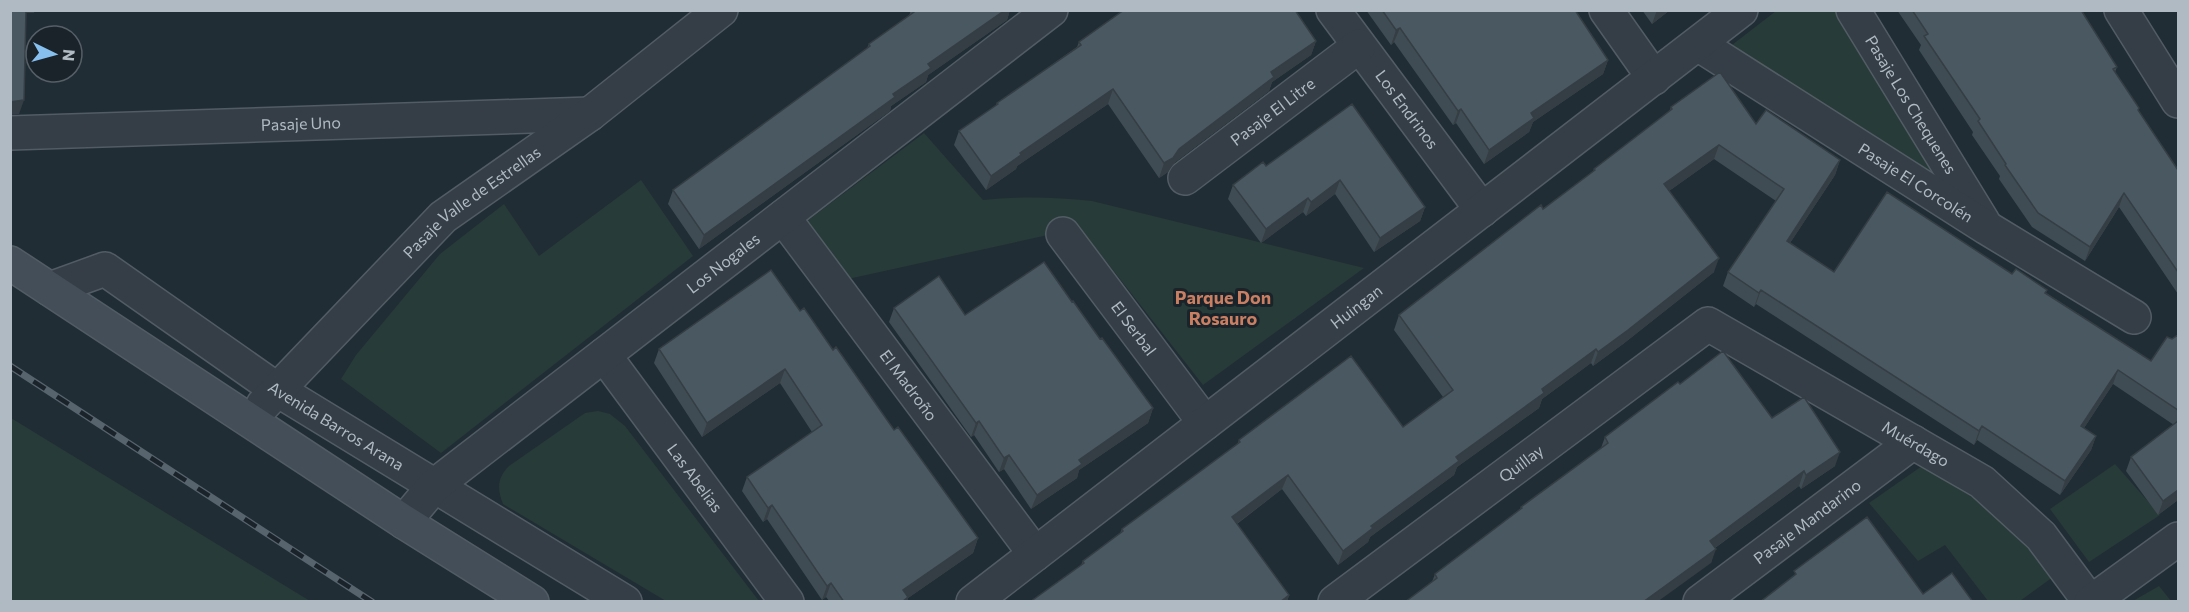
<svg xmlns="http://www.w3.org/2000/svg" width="2189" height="612" viewBox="0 0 2189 612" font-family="Commissioner,sans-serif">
  <rect width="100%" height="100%" fill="#212d35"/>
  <path fill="#273b38" d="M 1776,11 L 1837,11 L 1935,171 L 1929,175 L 1728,48 Z
    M 924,133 L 983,200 C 1020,196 1055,197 1092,201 L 1364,268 L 1203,385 L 1080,228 L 848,279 L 807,221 Z
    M 641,180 L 693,256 L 441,453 L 341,379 L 356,355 L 440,254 L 504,204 L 539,256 Z
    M 598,411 L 610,414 L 625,426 L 759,601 L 666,601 L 503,504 C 497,489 497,478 509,466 L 585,413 Z
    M 10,418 L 11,418 L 310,601 L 11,601 Z
    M 2115,464 L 2160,515 L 2089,562 L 2050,509 Z
    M 1922,466 L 2019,526 L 2053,577 L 2020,601 L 1988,601 L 1945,545 L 1918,561 L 1869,503 Z
    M 2159,586 L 2171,601 L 2133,601 Z"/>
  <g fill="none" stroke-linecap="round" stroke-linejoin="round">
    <g stroke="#525c64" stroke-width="36">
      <g id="street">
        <path id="s1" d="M 1333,10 L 1482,210"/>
        <path d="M 1606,10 L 1654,78"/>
        <path id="s2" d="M 1853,10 L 1983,222"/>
        <path d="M 2121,10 L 2178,101"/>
        <path id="s3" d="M 1698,44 L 1987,228 L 2134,317"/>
        <path id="s4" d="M 10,133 L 590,114"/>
        <path id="s5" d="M 1185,178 L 1359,46"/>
        <path id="s6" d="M 783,217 L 1035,554"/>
        <path id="s7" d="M 1063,234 L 1205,423"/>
        <path id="s8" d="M 50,289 L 105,269 L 276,389 L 625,602"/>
        <path id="s9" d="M 604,355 L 787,602"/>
        <path id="s10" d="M 263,405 L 443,217 L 590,114 L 721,10"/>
        <path id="s11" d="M 404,522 L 434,486 L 1051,10"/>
        <path id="s12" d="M 973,602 L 1741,10"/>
        <path id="s13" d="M 1335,602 L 1708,324 L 1982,482 L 2041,536 L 2090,602"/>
        <path id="s14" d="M 1700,602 L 1913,442"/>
        <path d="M 2091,602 L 2178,539"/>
      </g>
    </g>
    <g stroke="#525c64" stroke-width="36">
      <path id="secondary" d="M 10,263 L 404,522 L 532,602"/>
    </g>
    <use href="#street" stroke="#353e46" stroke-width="33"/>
    <use href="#secondary" stroke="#434e59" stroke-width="33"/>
    <g stroke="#57636d" stroke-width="7">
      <path id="rail" d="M 10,366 L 372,602"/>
    </g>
    <use href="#rail" stroke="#1a232a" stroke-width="4.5" stroke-dasharray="14" stroke-linecap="butt"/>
  </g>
  <path fill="#404c53" d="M 911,10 L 1010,10 L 1007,20 L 928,75 L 926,82 L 891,106 L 890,111 L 699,249 L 668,204 L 673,190 L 867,48 L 869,44 L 909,16 Z
    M 1366,10 L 1575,10 L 1608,60 L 1603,74 L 1533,122 L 1529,132 L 1484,164 L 1456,123 L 1453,125 L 1394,42 L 1391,45 Z
    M 1642,10 L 1670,10 L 1652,24 Z
    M 1897,10 L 2081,10 L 2117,67 L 2115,72 L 2138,111 L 2178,170 L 2178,294 L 2119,207 L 2085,261 L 2032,227 L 1999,179 L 2000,176 L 1972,135 L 1973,132 L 1919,50 L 1921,45 Z
    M 1316,41 L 1311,55 L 1272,82 L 1269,91 L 1174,163 L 1168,172 L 1159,178 L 1108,104 L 1017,166 L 1016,169 L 986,190 L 954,145 L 959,131 L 995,106 L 997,103 L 1077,47 L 1079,42 Z
    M 1352,104 L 1425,207 L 1420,221 L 1374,252 L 1335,194 L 1306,216 L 1303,212 L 1261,243 L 1228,199 L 1233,185 L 1266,166 Z
    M 1671,107 L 1756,124 L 1840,160 L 1835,175 L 1790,243 L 1834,272 L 2012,274 L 2047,290 L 2046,293 L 2151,361 L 2172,339 L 2178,335 L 2178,500 L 2158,515 L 2126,471 L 2131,457 L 2174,425 L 2113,384 L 2084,428 L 2096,436 L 2091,450 L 2060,495 L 1977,440 L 1974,445 L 1756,304 L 1754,307 L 1723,286 L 1728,272 L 1776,201 L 1714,159 L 1669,191 L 1714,272 L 1623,344 L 1593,366 L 1591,363 L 1542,399 L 1539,408 L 1457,467 L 1454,475 L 1370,537 L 1368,542 L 1338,565 L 1282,489 L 1237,524 L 1289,595 L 1287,602 L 1030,602 L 1081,565 L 1083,561 L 1120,533 L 1122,529 L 1237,445 L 1239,440 L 1403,427 L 1443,397 L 1394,330 L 1399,315 L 1593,172 L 1594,169 L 1669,112 Z
    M 1072,302 L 1153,408 L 1148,423 L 1079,470 L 1077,478 L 1031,509 L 1004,469 L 999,472 L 974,435 L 971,437 L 889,322 L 894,308 L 965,315 Z
    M 800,311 L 833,350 L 978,538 L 973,553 L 908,598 L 907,602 L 830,602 L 826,597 L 822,600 L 767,519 L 763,522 L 742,491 L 747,477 L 812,432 L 780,383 L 702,437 L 654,363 L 659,349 Z
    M 1680,384 L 1772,418 L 1835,466 L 1801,489 L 1799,486 L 1715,548 L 1711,563 L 1432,582 L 1435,574 L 1519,511 L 1521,507 L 1601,448 L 1605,437 Z"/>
  <path fill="#343e44" d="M 22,10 L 35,10 L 34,13 L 21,13 Z
    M 1005,10 L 1010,10 L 1007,20 L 928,75 L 926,82 L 891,106 L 890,111 L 699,249 L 704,235 L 893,94 L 928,64 Z
    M 1657,10 L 1670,10 L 1652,24 Z
    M 1400,28 L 1394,42 L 1391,45 L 1396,30 Z
    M 1316,41 L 1311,55 L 1272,82 L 1269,91 L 1174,163 L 1168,172 L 1159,178 L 1164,163 L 1179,149 L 1271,72 Z
    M 1608,60 L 1603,74 L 1533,122 L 1529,132 L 1484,164 L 1489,150 L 1531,113 Z
    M 1113,89 L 1108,104 L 1017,166 L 1016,169 L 986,190 L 991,176 L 1020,153 Z
    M 24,100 L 19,114 L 10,115 L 10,102 Z
    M 1461,109 L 1456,123 L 1453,125 L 1458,111 Z
    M 1719,145 L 1714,159 L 1659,198 L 1664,184 Z
    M 1840,160 L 1835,175 L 1782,255 L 1787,241 Z
    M 1340,180 L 1335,194 L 1306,216 L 1311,202 Z
    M 2124,193 L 2119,207 L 2085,261 L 2090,247 Z
    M 1308,198 L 1303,212 L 1261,243 L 1266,229 Z
    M 1425,207 L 1420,221 L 1374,252 L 1380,238 Z
    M 1719,258 L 1714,272 L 1623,344 L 1593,366 L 1598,352 Z
    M 1761,290 L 1756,304 L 1754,307 L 1759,293 Z
    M 1596,349 L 1591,363 L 1542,399 L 1539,408 L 1457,467 L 1454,475 L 1370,537 L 1368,542 L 1338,565 L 1343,551 L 1371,526 L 1456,457 L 1542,389 Z
    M 785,369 L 780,383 L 702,437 L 707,423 Z
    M 2118,370 L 2113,384 L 2076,440 L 2081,426 Z
    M 1153,408 L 1148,423 L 1079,470 L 1077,478 L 1031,509 L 1037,495 L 1079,460 Z
    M 979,421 L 974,435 L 971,437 L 976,423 Z
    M 1982,426 L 1977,440 L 1974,445 L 1979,431 Z
    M 2096,436 L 2091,450 L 2060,495 L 2065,481 Z
    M 1840,452 L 1835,466 L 1801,489 L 1806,475 Z
    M 1009,455 L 1004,469 L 999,472 L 1004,458 Z
    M 1804,471 L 1799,486 L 1705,555 L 1710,541 Z
    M 1288,475 L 1282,489 L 1227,531 L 1232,517 Z
    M 2178,490 L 2178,500 L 2158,515 L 2163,501 Z
    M 772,505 L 767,519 L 763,522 L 768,508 Z
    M 978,538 L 973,553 L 908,598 L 907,602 L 899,602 L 903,590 Z
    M 1716,549 L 1711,563 L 1657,602 L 1643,602 Z
    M 831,583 L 826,597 L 822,600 L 827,586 Z
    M 1289,595 L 1287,602 L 1280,602 Z"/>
  <path fill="#4a5861" stroke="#343e44" stroke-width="1.5" d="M 10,10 L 26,10 L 24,100 L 10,102 Z
    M 913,10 L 1005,10 L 928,64 L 931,68 L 893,94 L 895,97 L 704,235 L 673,190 L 870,46 L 869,44 L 914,12 Z
    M 1124,10 L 1295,10 L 1316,41 L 1271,72 L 1274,77 L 1179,149 L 1173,158 L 1164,163 L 1113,89 L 1020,153 L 1021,155 L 991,176 L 959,131 L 998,104 L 997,103 L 1081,45 L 1079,42 Z
    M 1382,10 L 1575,10 L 1608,60 L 1531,113 L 1534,118 L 1489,150 L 1461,109 L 1458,111 L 1400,28 L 1396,30 Z
    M 1912,10 L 2081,10 L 2117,67 L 2113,69 L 2139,108 L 2138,110 L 2178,170 L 2178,272 L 2124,193 L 2090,247 L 2038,213 L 2005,165 L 2006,164 L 1978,121 L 1980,119 L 1924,36 L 1928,34 Z
    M 1720,72 L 1756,124 L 1766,110 L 1840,160 L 1787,241 L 1834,272 L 1887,192 L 2012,274 L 2016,269 L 2047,290 L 2045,293 L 2151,361 L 2167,337 L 2172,339 L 2178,335 L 2178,410 L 2118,370 L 2081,426 L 2096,436 L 2065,481 L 1982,426 L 1979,431 L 1761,290 L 1759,293 L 1728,272 L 1784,189 L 1719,145 L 1664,184 L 1719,258 L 1628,330 L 1598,352 L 1596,349 L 1542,389 L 1544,393 L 1456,457 L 1459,461 L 1371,526 L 1373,528 L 1343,551 L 1288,475 L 1232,517 L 1289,595 L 1280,602 L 1030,602 L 1084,563 L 1083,561 L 1123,531 L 1122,529 L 1240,442 L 1239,440 L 1351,356 L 1403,427 L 1453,390 L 1399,315 L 1541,205 L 1543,209 L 1595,170 L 1594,169 L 1672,109 L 1671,107 Z
    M 1352,104 L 1425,207 L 1380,238 L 1340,180 L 1311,202 L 1308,198 L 1266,229 L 1233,185 L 1263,162 L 1266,166 Z
    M 1044,262 L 1072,302 L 1073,301 L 1100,339 L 1102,338 L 1153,408 L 1079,460 L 1082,464 L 1037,495 L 1009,455 L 1004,458 L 979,421 L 976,423 L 894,308 L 939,276 L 965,315 Z
    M 771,270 L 800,311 L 804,308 L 833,350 L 836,347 L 894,430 L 898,427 L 978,538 L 903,590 L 908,597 L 902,602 L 844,602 L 831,583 L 827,586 L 772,505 L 768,508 L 747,477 L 822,425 L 785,369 L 707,423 L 659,349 Z
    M 1723,351 L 1772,418 L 1804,397 L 1840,452 L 1806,475 L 1804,471 L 1710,541 L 1716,549 L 1643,602 L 1405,602 L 1437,578 L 1435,574 L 1522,508 L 1521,507 L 1608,443 L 1605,437 L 1678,382 L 1680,384 Z
    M 2178,421 L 2178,490 L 2163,501 L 2131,457 Z
    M 1867,517 L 1923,594 L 1952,573 L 1973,602 L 1760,602 L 1796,574 L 1794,571 Z"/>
  <g text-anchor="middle" stroke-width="6" stroke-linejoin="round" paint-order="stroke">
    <g font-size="16" fill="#afbac3" stroke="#1a232a">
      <text dy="6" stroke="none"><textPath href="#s2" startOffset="111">Pasaje Los Chequenes</textPath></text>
      <text dy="6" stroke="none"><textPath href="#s1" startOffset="124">Los Endrinos</textPath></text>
      <text dy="6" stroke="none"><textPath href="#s5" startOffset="110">Pasaje El Litre</textPath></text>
      <text dy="6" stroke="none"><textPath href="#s4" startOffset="291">Pasaje Uno</textPath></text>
      <text dy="6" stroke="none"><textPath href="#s3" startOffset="258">Pasaje El Corcolén</textPath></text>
      <text dy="6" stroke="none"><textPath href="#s10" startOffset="292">Pasaje Valle de Estrellas</textPath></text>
      <text dy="6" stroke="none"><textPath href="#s11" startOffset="412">Los Nogales</textPath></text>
      <text dy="6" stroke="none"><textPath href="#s12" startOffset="484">Huingan</textPath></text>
      <text dy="6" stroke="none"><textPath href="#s7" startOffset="118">El Serbal</textPath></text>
      <text dy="6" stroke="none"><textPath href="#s6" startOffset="210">El Madroño</textPath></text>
      <text dy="6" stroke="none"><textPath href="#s8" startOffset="338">Avenida Barros Arana</textPath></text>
      <text dy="6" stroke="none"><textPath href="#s13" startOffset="705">Muérdago</textPath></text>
      <text dy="6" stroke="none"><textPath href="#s13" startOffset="232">Quillay</textPath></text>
      <text dy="6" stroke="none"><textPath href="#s9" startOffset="153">Las Abelias</textPath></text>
      <text dy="6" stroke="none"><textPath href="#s14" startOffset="134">Pasaje Mandarino</textPath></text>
    </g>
    <g font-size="18" font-weight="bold" fill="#ca7f62" stroke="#1a232a">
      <text x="1223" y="304">Parque Don<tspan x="1223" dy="21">Rosauro</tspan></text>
    </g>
  </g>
  <rect width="2189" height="612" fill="none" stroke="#afbac3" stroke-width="24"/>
  <g transform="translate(54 54) rotate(95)"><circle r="28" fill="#1a232a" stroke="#565f67" stroke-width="1.5"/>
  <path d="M0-4.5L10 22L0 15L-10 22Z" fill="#87c0ef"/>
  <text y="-9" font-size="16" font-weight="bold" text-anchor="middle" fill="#afbac3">N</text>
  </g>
</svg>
